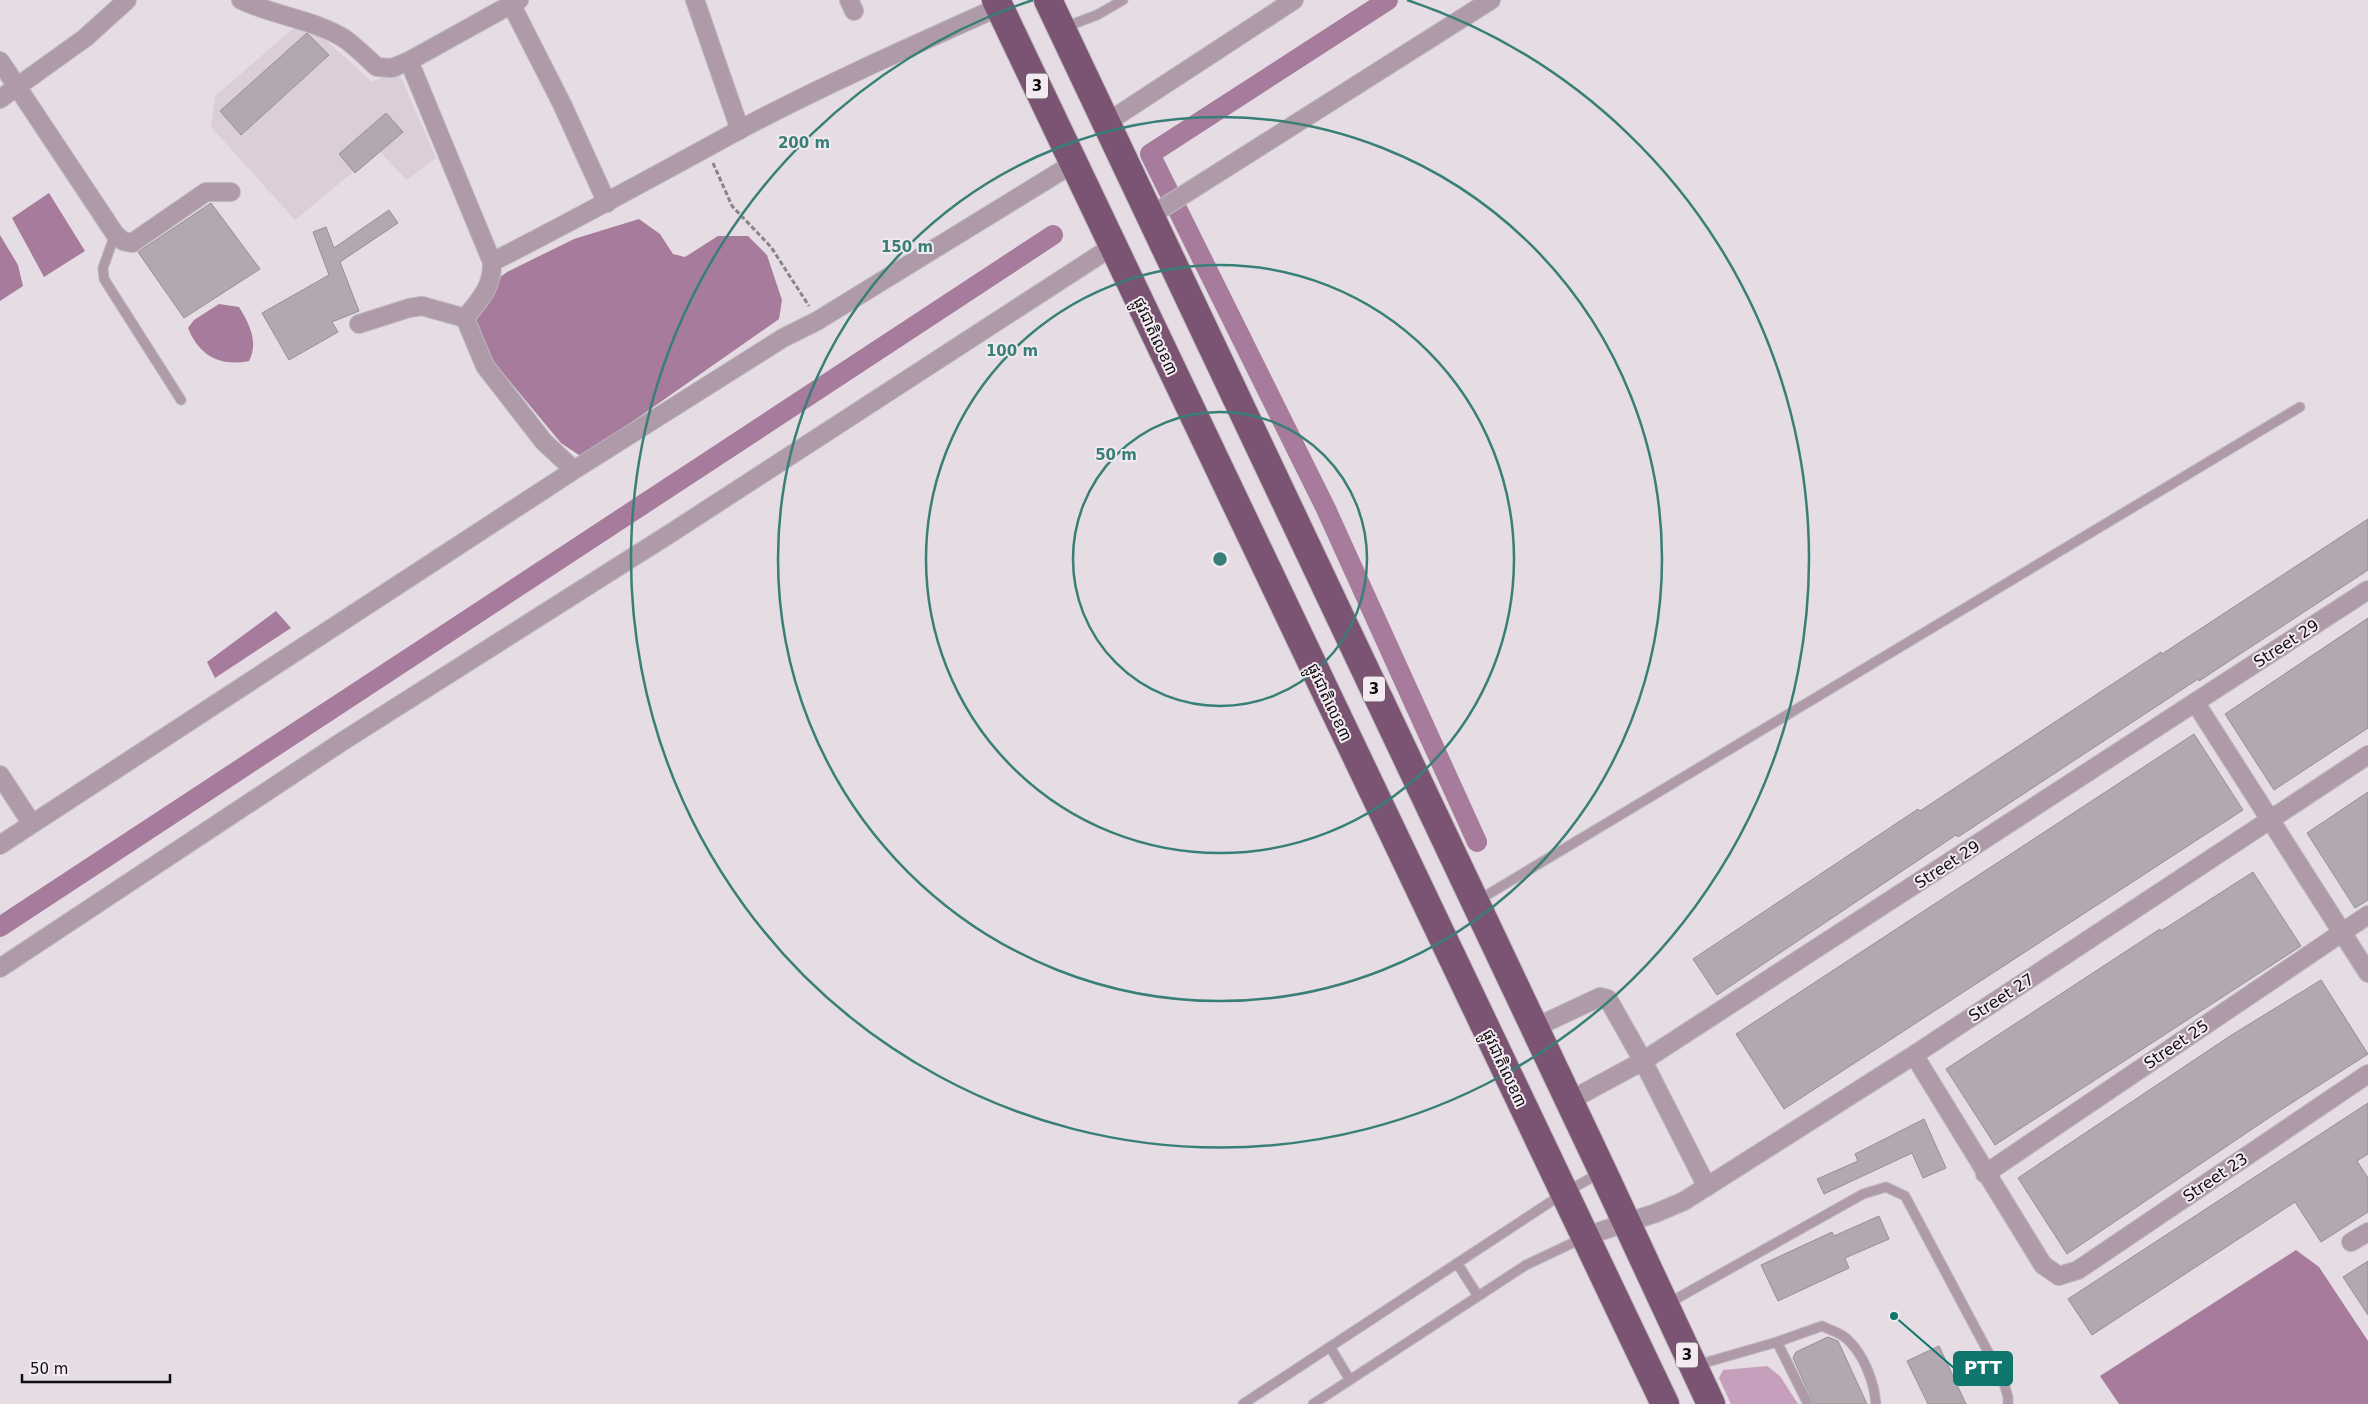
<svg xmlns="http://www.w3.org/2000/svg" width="2368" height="1404" viewBox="0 0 2368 1404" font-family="'DejaVu Sans','Noto Sans Khmer',sans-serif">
  <rect width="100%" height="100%" fill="#e5dde3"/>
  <path fill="#dcced8" d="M 295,27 L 317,32 L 372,82 L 398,71 L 436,158 L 407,180 L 379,151 L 295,220 L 211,127 L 215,96 Z"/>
  <path fill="#c69fbc" d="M 1767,1366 L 1780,1376 L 1798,1404 L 1731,1404 L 1719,1378 L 1723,1370 Z"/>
  <path fill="#a67b9c" d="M 49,193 L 85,251 L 44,277 L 12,218 Z
    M 639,219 L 660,234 L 673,254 L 685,257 L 718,236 L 748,236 L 767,255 L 782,300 L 779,319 L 582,457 L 561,443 L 492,360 L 474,331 L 476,313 L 491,300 L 499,278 L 507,272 L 574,239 Z
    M 0,235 L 18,265 L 23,286 L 0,301 Z
    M 219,304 L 239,307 C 249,323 259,342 249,361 C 219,367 199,355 188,328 L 194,320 Z
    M 276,611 L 291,628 L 215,678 L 207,662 Z
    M 2296,1250 L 2319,1267 L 2368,1341 L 2368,1404 L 2119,1404 L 2100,1376 Z"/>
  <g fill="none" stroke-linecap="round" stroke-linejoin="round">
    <path stroke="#a67b9c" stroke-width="20" d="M 1388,0 L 1150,154 L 1326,509 L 1477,842
      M 0,927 L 1053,235"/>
  </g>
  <path fill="#b1a9af" stroke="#968f94" d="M 307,33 L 329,55 L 241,135 L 220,111 Z
    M 386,113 L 403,132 L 355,173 L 339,154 Z
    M 211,203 L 260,269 L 184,318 L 138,252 Z
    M 389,210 L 398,223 L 340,262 L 359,311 L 332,322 L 338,332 L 289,360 L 262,313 L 329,275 L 313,232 L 326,227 L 334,248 Z
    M 2368,519 L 2368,570 L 2199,681 L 2198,679 L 1958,837 L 1956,835 L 1717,995 L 1693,959 L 1918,809 L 1920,811 L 2161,652 L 2162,654 Z
    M 2368,618 L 2368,728 L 2274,790 L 2225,714 Z
    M 2194,734 L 2243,810 L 1784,1109 L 1736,1034 Z
    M 2368,792 L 2368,900 L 2355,908 L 2307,833 Z
    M 2253,872 L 2301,946 L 1995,1145 L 1946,1069 L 2160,929 L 2161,931 Z
    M 2321,980 L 2368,1054 L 2279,1111 L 2067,1254 L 2018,1178 L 2230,1036 Z
    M 2368,1103 L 2368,1154 L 2357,1161 L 2368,1178 L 2368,1212 L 2321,1242 L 2295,1202 L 2092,1335 L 2068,1299 Z
    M 1924,1119 L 1946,1168 L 1923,1178 L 1912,1153 L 1824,1194 L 1817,1179 L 1858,1161 L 1855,1154 Z
    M 1879,1216 L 1889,1239 L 1845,1258 L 1849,1268 L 1778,1301 L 1761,1265 L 1832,1232 L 1834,1236 Z
    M 2368,1261 L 2368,1315 L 2343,1277 Z
    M 1828,1337 L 1838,1341 L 1867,1404 L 1814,1404 L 1793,1358 L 1796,1352 Z
    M 1939,1346 L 1966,1404 L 1928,1404 L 1907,1361 Z"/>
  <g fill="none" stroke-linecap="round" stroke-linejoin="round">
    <g stroke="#beb8bd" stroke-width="11">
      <path id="service" d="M 1065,27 L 1097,15 L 1123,0
        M 115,234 L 103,268 L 104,279 L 181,400
        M 1477,901 L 2300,407
        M 1457,1263 L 1478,1296
        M 1667,1304 L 1863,1194 L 1886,1187 L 1905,1196 L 2003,1380 L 2008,1397 L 2008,1404
        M 1777,1342 L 1808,1404
        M 1330,1347 L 1350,1380
        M 1697,1365 L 1777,1342 L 1822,1326 C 1830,1330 1841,1333 1847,1339 C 1864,1355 1874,1381 1876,1404
        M 1243,1404 L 1564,1193 L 1600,1173
        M 1313,1404 L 1526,1265 L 1583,1238"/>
    </g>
    <g stroke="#beb8bd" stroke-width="20">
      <path id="minor" d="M 241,0 C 274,16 313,19 345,39 C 356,47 367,58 377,67 L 392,68 L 409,61 L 519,0
        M 509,0 L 562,104 L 607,203
        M 695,0 L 740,130
        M 849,0 L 854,11
        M 0,61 L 115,234 L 123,241 L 132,243 L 206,192 L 231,192
        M 409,61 L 492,262 C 493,286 480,300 465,318 L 485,366 L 544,442 L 574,470
        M 0,99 L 85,38 L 127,0
        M 1106,123 L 1294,0
        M 1150,216 L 1491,0
        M 492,262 C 575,220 657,175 739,130 C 824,85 912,46 999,7
        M 359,324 L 409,308 L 422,306 L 465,318
        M 2195,702 L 2368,973
        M 0,775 L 32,824
        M 0,845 L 574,470 L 783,338 L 817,321 L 1074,163
        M 0,968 L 343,741 L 671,533 L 1113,246
        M 1534,1028 L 1600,997 L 1608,999 L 1643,1061 L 1569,1101
        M 1914,1055 L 2043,1265 L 2059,1276 L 2078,1270 L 2368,1074
        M 1985,1174 L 2368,915
        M 1707,1187 L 1643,1061 L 2368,590
        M 1586,1236 L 1656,1213 L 1684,1201 L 1914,1055 L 2368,755
        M 2351,1242 L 2368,1232"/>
    </g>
    <g stroke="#beb8bd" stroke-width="30">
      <path id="trunk" d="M 996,0 L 1665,1404
        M 1048,0 L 1603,1172 L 1711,1404"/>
    </g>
    <path stroke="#8a8489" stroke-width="3" stroke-dasharray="5 2.5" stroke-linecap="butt" d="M 713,163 L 732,206 L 771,247 L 809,306"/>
    <use href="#service" stroke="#ae9aa9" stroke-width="9"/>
    <use href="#minor" stroke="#ae9aa9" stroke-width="18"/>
    <use href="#trunk" stroke="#7a5472" stroke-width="28"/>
  </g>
  <g fill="none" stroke="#387f77" stroke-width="2.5">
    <circle cx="1220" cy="559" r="147"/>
    <circle cx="1220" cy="559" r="294"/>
    <circle cx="1220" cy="559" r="442"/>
    <path d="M1407 0A589 589 0 1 1 1033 0"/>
  </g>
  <g text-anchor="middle" stroke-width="4" stroke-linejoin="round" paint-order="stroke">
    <g fill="#f2eaf0" stroke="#534f52" stroke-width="1">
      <rect x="1026" y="73.5" width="22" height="25" rx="4"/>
      <rect x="1363" y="676.5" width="22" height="25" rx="4"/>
      <rect x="1676" y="1342.5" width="22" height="25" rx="4"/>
    </g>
    <g font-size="15" font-weight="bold" fill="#0f0d0f">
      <text x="1037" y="91">3</text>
      <text x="1374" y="694">3</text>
      <text x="1687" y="1360">3</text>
    </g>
    <g font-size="16" fill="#0f0d0f" stroke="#f2eaf0">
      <text transform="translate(1156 336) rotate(65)" y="6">ផ្លូវជាតិលេខ៣</text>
      <text transform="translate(2286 643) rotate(-33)" y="6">Street 29</text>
      <text transform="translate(1330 702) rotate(65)" y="6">ផ្លូវជាតិលេខ៣</text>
      <text transform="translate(1947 864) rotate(-33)" y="6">Street 29</text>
      <text transform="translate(2001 997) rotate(-33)" y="6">Street 27</text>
      <text transform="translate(2176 1044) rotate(-34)" y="6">Street 25</text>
      <text transform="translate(1505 1068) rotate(65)" y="6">ផ្លូវជាតិលេខ៣</text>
      <text transform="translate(2215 1177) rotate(-34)" y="6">Street 23</text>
    </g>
  </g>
  <circle cx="1220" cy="559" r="8" fill="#387f77" stroke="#f2eaf0" stroke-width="2.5"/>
  <g font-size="15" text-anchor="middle" font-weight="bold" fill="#387f77" stroke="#f2eaf0" stroke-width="4" stroke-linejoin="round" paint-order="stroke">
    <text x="804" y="148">200 m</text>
    <text x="907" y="252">150 m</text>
    <text x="1012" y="356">100 m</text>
    <text x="1116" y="460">50 m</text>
  </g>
  <path fill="none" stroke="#0f766e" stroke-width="2" d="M1894 1316L1954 1368"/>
  <circle fill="#0f766e" stroke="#f2eaf0" stroke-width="2" cx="1894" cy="1316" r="5"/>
  <rect fill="#0f766e" stroke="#0f766e" stroke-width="2" x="1954" y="1352" width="58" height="33" rx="5"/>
  <g font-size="18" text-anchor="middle" font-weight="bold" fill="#fff">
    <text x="1983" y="1374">PTT</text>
  </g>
  <path d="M22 1374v8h148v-8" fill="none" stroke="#0f0d0f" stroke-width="2.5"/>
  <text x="30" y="1374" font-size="15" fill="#0f0d0f" stroke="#f2eaf0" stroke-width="4" paint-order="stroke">50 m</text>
</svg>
